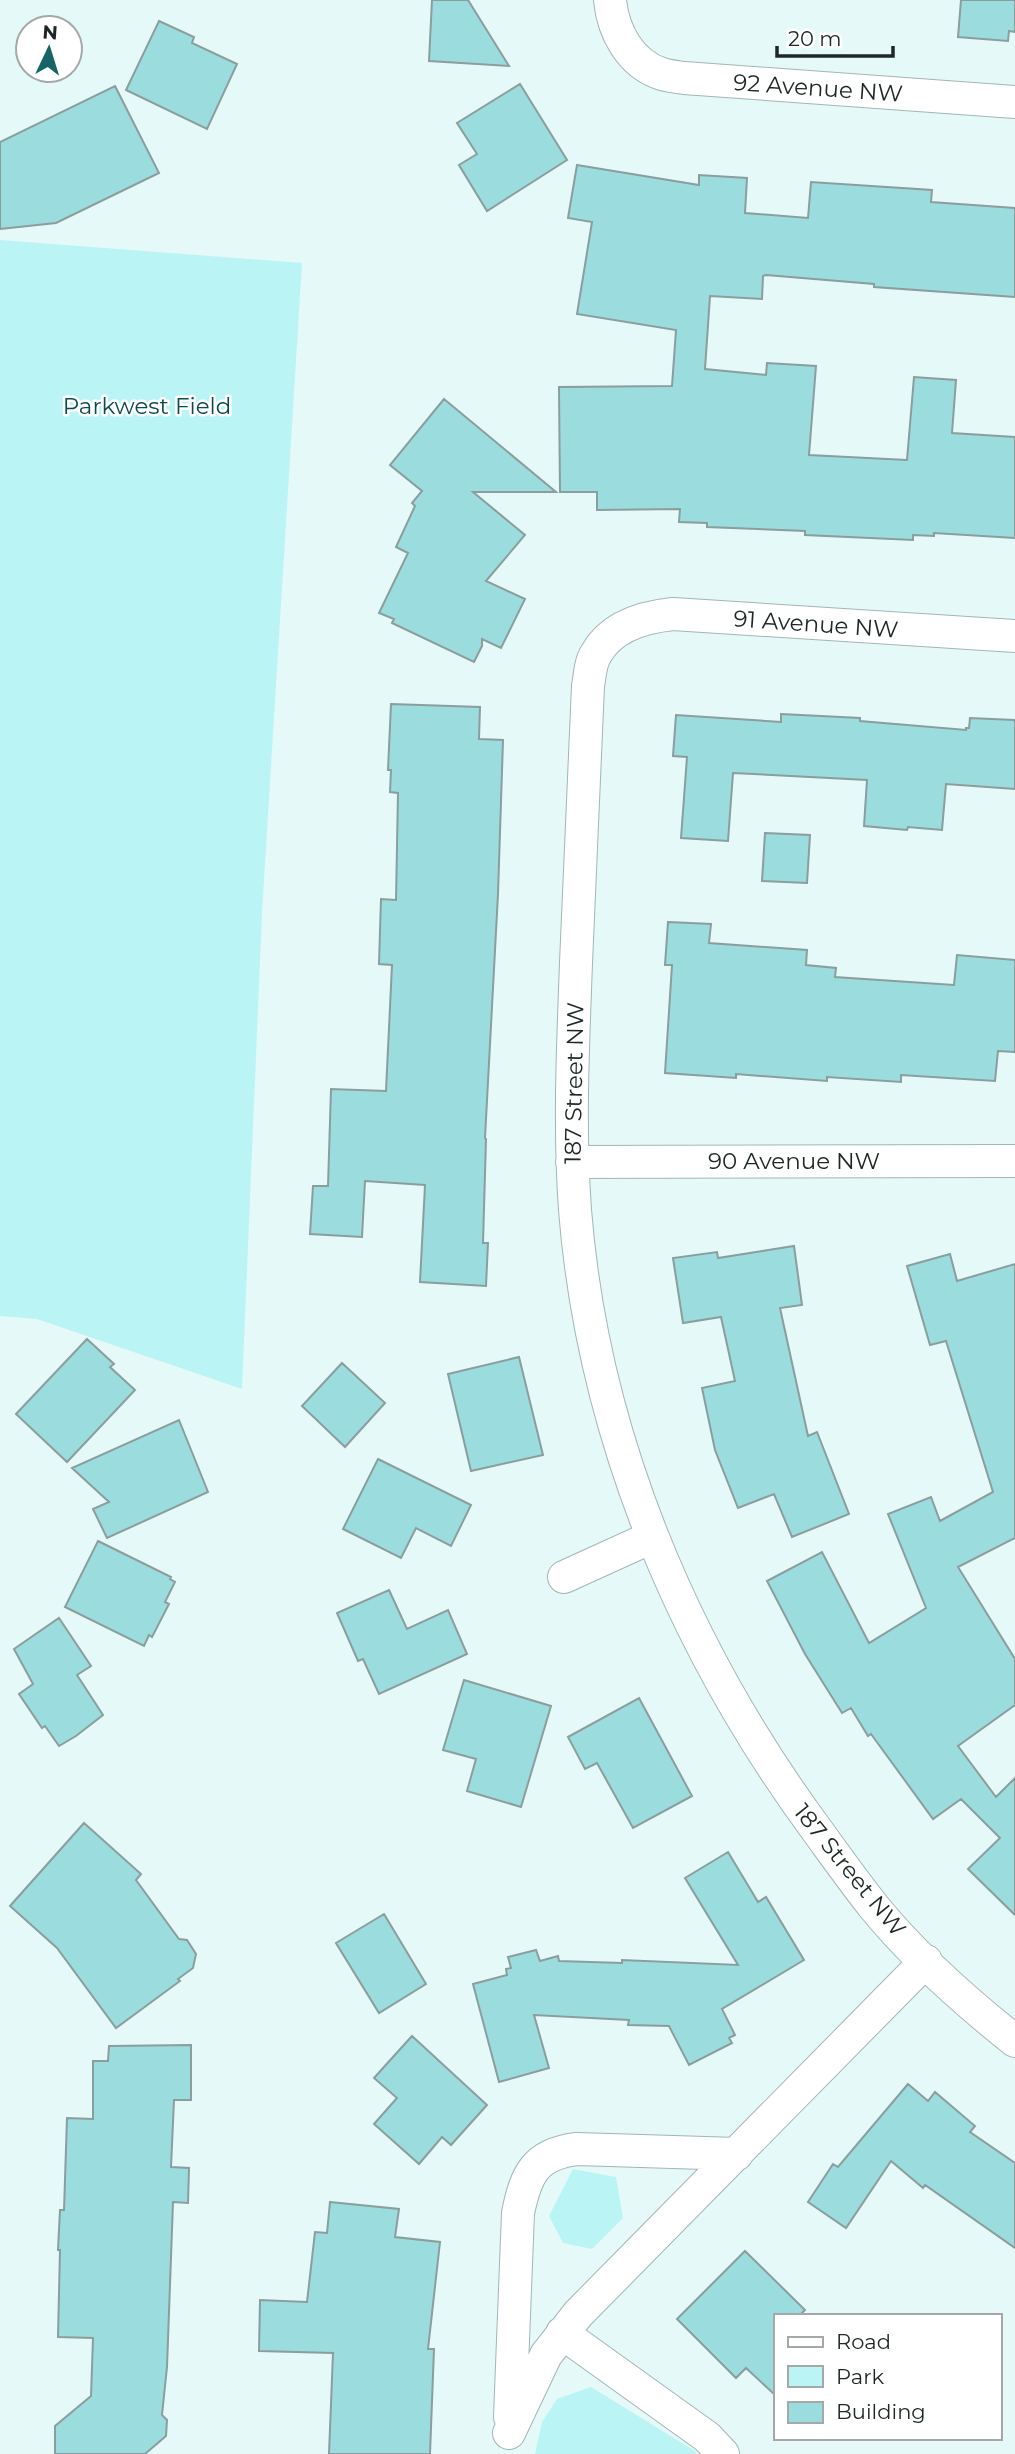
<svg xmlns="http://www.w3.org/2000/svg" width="1015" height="2454" viewBox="0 0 1015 2454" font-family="Montserrat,sans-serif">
  <rect width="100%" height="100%" fill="#e5f9f9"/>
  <path fill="#bbf4f4" d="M 0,240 L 302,263 L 262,913 L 242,1389 L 37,1319 L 0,1316 Z
    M 573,2169 L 616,2177 L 623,2218 L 592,2249 L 563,2243 L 549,2216 Z
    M 591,2387 L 695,2451 L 696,2454 L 535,2454 L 542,2422 L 557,2399 Z"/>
  <path fill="#9bddde" stroke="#8b9d9d" stroke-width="2" d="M 432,0 L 468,0 L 509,66 L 429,61 Z
    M 961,0 L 1015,0 L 1015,32 L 1009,31 L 1008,41 L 958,37 Z
    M 159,21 L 194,37 L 192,43 L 237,64 L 207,129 L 126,90 Z
    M 520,84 L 567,160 L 487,211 L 459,165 L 477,154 L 457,123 Z
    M 115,86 L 159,173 L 56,223 L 0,229 L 0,142 Z
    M 577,165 L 699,185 L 699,175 L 747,178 L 745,213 L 808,218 L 811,182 L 932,190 L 931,202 L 1015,208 L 1015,297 L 874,287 L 874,284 L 766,275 L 763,276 L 762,299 L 710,296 L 705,369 L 766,375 L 767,363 L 816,366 L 809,455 L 907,460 L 914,377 L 956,380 L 952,433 L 1015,437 L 1015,538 L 934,533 L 934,536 L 913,535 L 913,540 L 805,535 L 805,531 L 707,527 L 707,523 L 679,522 L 680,509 L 597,510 L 597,492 L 560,492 L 559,387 L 672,386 L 676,330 L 577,314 L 592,222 L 568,218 Z
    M 444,399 L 556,492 L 473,492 L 525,535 L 486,581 L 525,599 L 501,648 L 482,639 L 482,646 L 474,662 L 392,623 L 394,619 L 379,613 L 408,553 L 396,547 L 415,506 L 412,503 L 422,491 L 390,465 Z
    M 391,704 L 480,707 L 479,739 L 503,740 L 498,894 L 485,1138 L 486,1139 L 483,1243 L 488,1243 L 486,1286 L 420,1282 L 425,1185 L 365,1181 L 362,1237 L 310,1234 L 313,1186 L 328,1186 L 331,1089 L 386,1091 L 392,965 L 379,964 L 381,899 L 396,900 L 398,793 L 390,792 L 391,770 L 388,770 Z
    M 781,714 L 860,718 L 860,721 L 966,730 L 966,728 L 969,728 L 970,718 L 1015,720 L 1015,789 L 946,784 L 942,830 L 908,827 L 907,830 L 864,826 L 867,780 L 733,773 L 728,841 L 681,838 L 687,757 L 673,756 L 676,715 L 781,722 Z
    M 765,833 L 810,835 L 807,883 L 762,881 Z
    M 668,922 L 711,924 L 709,943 L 807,950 L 806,965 L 836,968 L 835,977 L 954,985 L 957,955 L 1015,960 L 1015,1052 L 998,1051 L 995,1081 L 901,1075 L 901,1082 L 827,1077 L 827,1081 L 736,1074 L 736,1078 L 665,1073 L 672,965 L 665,965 Z
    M 794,1246 L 802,1305 L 780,1308 L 808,1436 L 817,1432 L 849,1514 L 792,1537 L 774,1494 L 738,1508 L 715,1450 L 702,1388 L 735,1381 L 721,1317 L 683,1323 L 673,1258 L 717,1252 L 718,1258 Z
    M 950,1254 L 957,1281 L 1015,1264 L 1015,1538 L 958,1567 L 1015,1659 L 1015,1705 L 958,1746 L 996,1797 L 1015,1778 L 1015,1915 L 968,1869 L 1000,1838 L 961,1799 L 933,1819 L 871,1734 L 868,1736 L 851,1708 L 842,1713 L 805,1654 L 767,1581 L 822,1552 L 869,1643 L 926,1608 L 888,1514 L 931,1497 L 940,1521 L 993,1492 L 946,1341 L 930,1345 L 907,1266 Z
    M 87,1339 L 114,1364 L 110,1367 L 135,1390 L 67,1462 L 16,1414 Z
    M 519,1357 L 543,1455 L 471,1471 L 448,1374 Z
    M 342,1363 L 385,1403 L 345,1447 L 302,1406 Z
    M 179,1420 L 208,1492 L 107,1538 L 93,1509 L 109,1502 L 72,1468 Z
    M 378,1459 L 471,1505 L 451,1546 L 416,1528 L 401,1558 L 343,1529 Z
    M 98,1541 L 171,1577 L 170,1579 L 175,1582 L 165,1602 L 169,1604 L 152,1637 L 149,1635 L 144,1646 L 65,1607 Z
    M 389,1590 L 407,1629 L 448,1610 L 467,1654 L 379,1694 L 363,1659 L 358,1661 L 337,1613 Z
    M 59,1618 L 91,1666 L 77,1675 L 103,1715 L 76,1736 L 59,1746 L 45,1726 L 42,1728 L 19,1694 L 33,1684 L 14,1649 Z
    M 464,1680 L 551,1706 L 521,1807 L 467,1791 L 476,1759 L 443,1750 Z
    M 639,1698 L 692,1796 L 633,1828 L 597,1763 L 585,1769 L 568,1737 Z
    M 84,1823 L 141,1874 L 136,1880 L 179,1939 L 187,1940 L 196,1954 L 193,1968 L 178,1979 L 180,1981 L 116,2028 L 57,1948 L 10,1906 Z
    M 728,1852 L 758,1902 L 766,1897 L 804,1960 L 722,2009 L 735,2035 L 729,2038 L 732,2043 L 689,2065 L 669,2026 L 628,2025 L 629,2020 L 534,2015 L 549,2068 L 499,2082 L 473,1984 L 507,1975 L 506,1969 L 511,1968 L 508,1957 L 536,1950 L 540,1961 L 558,1956 L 559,1961 L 622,1963 L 622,1960 L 738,1965 L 685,1878 Z
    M 384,1914 L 426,1984 L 379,2013 L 336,1943 Z
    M 412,2036 L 487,2105 L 451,2145 L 442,2137 L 419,2164 L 374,2124 L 397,2098 L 374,2078 Z
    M 191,2045 L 191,2100 L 174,2100 L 171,2167 L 189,2168 L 188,2203 L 173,2202 L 167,2367 L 162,2415 L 167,2420 L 166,2436 L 145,2454 L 55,2454 L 55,2426 L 91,2396 L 93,2338 L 58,2337 L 60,2250 L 58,2250 L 60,2210 L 64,2210 L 67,2118 L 93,2119 L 93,2061 L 108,2061 L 109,2046 Z
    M 908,2084 L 928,2101 L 935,2092 L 975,2126 L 970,2132 L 1015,2163 L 1015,2248 L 925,2185 L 923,2188 L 891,2161 L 846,2228 L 808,2202 L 833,2164 L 838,2167 Z
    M 330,2202 L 399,2209 L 395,2237 L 440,2242 L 428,2349 L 434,2349 L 430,2454 L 329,2454 L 333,2353 L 259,2351 L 260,2300 L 307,2302 L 315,2232 L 327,2233 Z
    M 745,2251 L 805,2310 L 799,2316 L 775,2316 L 775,2395 L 746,2368 L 736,2378 L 677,2319 Z"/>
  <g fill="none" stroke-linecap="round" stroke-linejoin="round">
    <g stroke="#a2b5b5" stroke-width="34">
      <path id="street" d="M 610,0 C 613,31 630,64 662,74 C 668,76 677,77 684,78 L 1015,102
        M 1015,636 L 673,614 C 644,617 611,626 596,654 C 590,663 590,676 588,686 C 584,779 580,871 576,963 C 573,1045 569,1127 575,1210 C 593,1435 683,1648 816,1829 C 835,1855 854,1882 874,1907 C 913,1955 966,2002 1015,2041
        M 572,1162 L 1015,1161
        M 564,1577 L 652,1537
        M 562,2333 L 707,2437 L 723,2454
        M 510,2417 L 518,2213 C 526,2174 535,2154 577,2149 L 737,2154
        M 509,2433 L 546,2355 L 578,2314 L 926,1961"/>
    </g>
    <use href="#street" stroke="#fff" stroke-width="32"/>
  </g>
  <g text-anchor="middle" stroke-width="5" stroke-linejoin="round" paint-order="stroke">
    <g font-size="23" fill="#1e2626" stroke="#fff">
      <text transform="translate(818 88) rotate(4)" y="8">92 Avenue NW</text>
      <text transform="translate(816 624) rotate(4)" y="8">91 Avenue NW</text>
      <text transform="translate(574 1083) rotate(-89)" y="8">187 Street NW</text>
      <text x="794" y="1169">90 Avenue NW</text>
      <text transform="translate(850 1870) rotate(51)" y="8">187 Street NW</text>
    </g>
    <g font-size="23" fill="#0d4a4b" stroke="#fff">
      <text x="147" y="414">Parkwest Field</text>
    </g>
  </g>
  <rect x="774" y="2314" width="228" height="126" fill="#ffffff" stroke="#a5a8a8" stroke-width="2"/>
  <rect x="788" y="2337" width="35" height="10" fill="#ffffff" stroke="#a5a8a8" stroke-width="2"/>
  <text x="836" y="2349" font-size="21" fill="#1e2626">Road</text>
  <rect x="788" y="2366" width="35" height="21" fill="#bbf4f4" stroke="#a5a8a8" stroke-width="2"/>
  <text x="836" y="2384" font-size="21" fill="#1e2626">Park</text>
  <rect x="788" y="2402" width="35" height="21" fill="#9bddde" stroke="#a5a8a8" stroke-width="2"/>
  <text x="836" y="2419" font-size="21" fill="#1e2626">Building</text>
  <g transform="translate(49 49) rotate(4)"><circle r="33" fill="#ffffff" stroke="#a5a8a8" stroke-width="2"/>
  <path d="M0-5L12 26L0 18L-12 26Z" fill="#166566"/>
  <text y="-10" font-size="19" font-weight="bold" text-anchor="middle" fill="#1e2626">N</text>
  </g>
  <path d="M777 46v10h116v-10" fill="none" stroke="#1e2626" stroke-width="3.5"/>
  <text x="788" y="46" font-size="21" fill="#1e2626" stroke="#ffffff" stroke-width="5" paint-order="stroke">20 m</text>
</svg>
